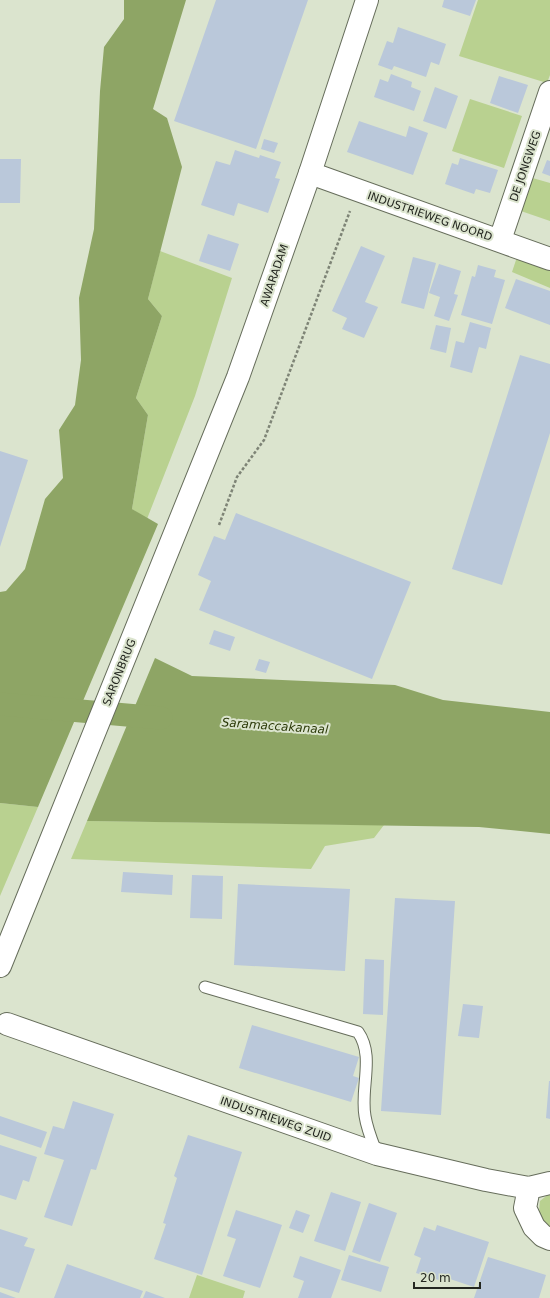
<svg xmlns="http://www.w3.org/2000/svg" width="550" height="1298" viewBox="0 0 550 1298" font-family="'DejaVu Sans',sans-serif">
  <rect width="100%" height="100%" fill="#dbe4ce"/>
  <path fill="#b9d190" d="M 478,0 L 550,0 L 550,75 L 547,83 L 459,56 Z
    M 470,99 L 522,116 L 504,168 L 452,151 Z
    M 529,177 L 550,183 L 550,221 L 518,210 Z
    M 160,251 L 232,278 L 195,396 L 147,519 L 132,509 L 148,415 L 136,398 L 162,316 L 148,299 Z
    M 517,257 L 550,270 L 550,288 L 512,272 Z
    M 0,803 L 38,807 L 0,896 Z
    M 87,821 L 384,825 L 374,838 L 325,846 L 311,869 L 71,859 Z
    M 550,1193 L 550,1229 C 540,1220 538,1215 540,1201 Z
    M 197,1275 L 245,1291 L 243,1298 L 189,1298 Z"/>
  <path fill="#8ea565" d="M 124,0 L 186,0 L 153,109 L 167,118 L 182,167 L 148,299 L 162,316 L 136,398 L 148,415 L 132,509 L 158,524 L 38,807 L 0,803 L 0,592 L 6,591 L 25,569 L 45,499 L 63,478 L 59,430 L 75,405 L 81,360 L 79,298 L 94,229 L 100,91 L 104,47 L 124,19 Z
    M 155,658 L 192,676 L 395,685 L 443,700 L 550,712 L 550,834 L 479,827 L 87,821 Z"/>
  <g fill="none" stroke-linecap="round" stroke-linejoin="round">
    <path stroke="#8ea565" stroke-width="23" d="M 0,704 L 161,718"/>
  </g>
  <path fill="#bac8da" d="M 216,0 L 308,0 L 256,149 L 174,121 Z
    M 444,0 L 476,0 L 470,16 L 442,7 Z
    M 398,27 L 446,44 L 439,65 L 431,62 L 426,77 L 394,66 L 392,70 L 378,65 L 387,41 L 393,43 Z
    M 391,74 L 412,82 L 411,87 L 421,91 L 414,111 L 374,97 L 380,79 L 388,82 Z
    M 499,76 L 528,85 L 518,113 L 490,103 Z
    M 435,87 L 458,96 L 446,129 L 423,121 Z
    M 359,121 L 406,137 L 409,126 L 428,133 L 413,175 L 347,152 Z
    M 264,139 L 278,143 L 274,153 L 261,149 Z
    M 235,150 L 259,158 L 260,155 L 281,162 L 275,178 L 280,179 L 268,213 L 238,203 L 234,216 L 201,205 L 216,161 L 230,165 Z
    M 460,158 L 498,170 L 490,193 L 476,189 L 474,194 L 445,184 L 452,163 L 458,165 Z
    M 0,159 L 21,159 L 20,203 L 0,203 Z
    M 547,160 L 550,161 L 550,176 L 542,173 Z
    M 208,234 L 239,244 L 230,271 L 199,261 Z
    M 361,246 L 385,256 L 365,302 L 378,307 L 364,338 L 342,329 L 347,318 L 332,311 Z
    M 413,257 L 436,263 L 424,309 L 401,303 Z
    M 439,264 L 461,271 L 454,294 L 458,295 L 449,321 L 434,316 L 440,297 L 429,293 Z
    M 478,265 L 496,270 L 494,277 L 505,280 L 492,324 L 461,315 L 472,276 L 475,277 Z
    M 516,279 L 550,291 L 550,325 L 505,308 Z
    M 470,322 L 491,328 L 486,349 L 479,347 L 472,373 L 450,367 L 456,341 L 464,343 Z
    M 436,325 L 451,328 L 446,353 L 430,349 Z
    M 520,355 L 550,364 L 550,433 L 502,585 L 452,569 Z
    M 0,451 L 28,460 L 0,547 Z
    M 236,513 L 411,582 L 372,679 L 199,610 L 211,581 L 198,575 L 214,536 L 225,540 Z
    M 214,630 L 235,637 L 230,651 L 209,644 Z
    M 259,659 L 270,662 L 266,673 L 255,670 Z
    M 123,872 L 173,875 L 172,895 L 121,892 Z
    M 192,875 L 223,876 L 222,919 L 190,918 Z
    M 238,884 L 350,889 L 345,971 L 234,965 Z
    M 395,898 L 455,901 L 441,1115 L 381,1111 Z
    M 365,959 L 384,960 L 383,1015 L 363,1014 Z
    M 463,1004 L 483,1006 L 479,1038 L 458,1036 Z
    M 252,1025 L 359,1057 L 353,1076 L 359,1078 L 351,1102 L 239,1068 Z
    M 549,1081 L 550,1081 L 550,1119 L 546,1118 Z
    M 73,1101 L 114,1114 L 96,1170 L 91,1169 L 72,1226 L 44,1217 L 64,1160 L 44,1154 L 53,1126 L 64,1129 Z
    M 0,1116 L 47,1132 L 41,1148 L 0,1134 Z
    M 188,1135 L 242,1152 L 202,1275 L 154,1259 L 166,1224 L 163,1223 L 177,1178 L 174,1176 Z
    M 0,1145 L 37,1157 L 29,1182 L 23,1180 L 16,1200 L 0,1195 Z
    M 331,1192 L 361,1202 L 345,1251 L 314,1241 Z
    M 369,1203 L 397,1213 L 380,1262 L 352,1252 Z
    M 236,1210 L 282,1225 L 260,1288 L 223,1276 L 236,1239 L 227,1236 Z
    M 296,1210 L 310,1215 L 303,1233 L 289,1228 Z
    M 437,1225 L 489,1242 L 474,1287 L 444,1277 L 442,1281 L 416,1273 L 421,1258 L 414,1255 L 424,1227 L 435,1231 Z
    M 0,1229 L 28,1238 L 24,1246 L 35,1249 L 19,1293 L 0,1287 Z
    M 349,1255 L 389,1267 L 381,1292 L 341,1280 Z
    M 300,1256 L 341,1270 L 331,1298 L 298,1298 L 304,1281 L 293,1277 Z
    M 488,1257 L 546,1275 L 539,1298 L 474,1298 Z
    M 67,1264 L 143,1291 L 140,1298 L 54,1298 Z
    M 146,1291 L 165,1298 L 143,1298 Z
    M 0,1292 L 16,1298 L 0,1298 Z"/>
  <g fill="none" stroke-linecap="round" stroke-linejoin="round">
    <g stroke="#666d5b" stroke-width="13">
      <path id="service" d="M 205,987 L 358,1032 C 375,1056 360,1088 365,1116 C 367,1129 372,1141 377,1154"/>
    </g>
    <g stroke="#666d5b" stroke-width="24">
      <path id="minor" d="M 310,173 L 550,259
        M 500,240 L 550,92
        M 7,1024 L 377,1154 L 486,1180 L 529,1188 L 550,1183
        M 529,1188 L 525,1208 L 534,1227 L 543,1236 L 550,1239"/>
    </g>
    <g stroke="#666d5b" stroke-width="24">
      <path id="secondary" d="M 0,966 L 238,377 L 310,173 L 367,0"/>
    </g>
    <path stroke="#7e8476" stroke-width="2.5" stroke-dasharray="3 2" stroke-linecap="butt" d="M 219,525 L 237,477 L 264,440 L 350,211"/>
    <use href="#service" stroke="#fff" stroke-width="11"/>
    <use href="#minor" stroke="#fff" stroke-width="22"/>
    <use href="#secondary" stroke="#fff" stroke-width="22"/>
  </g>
  <g text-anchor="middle" stroke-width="4" stroke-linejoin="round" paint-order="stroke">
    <g font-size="11" fill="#242720" stroke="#dbe4ce">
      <text transform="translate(525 166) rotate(-71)" y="4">DE JONGWEG</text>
      <text transform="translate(430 216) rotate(19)" y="4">INDUSTRIEWEG NOORD</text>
      <text transform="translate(274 275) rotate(-71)" y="4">AWARADAM</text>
      <text transform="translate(119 672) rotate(-68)" y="4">SARONBRUG</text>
      <text transform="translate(276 1119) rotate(19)" y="4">INDUSTRIEWEG ZUID</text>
    </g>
    <g font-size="12" font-style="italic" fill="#2c3a09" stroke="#dbe4ce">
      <text transform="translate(275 726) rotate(4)" y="4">Saramaccakanaal</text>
    </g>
  </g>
  <path d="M414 1282v6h66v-6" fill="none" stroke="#242720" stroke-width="2"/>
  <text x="420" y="1282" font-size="12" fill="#242720" stroke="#dbe4ce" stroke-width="3" paint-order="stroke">20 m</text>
</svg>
